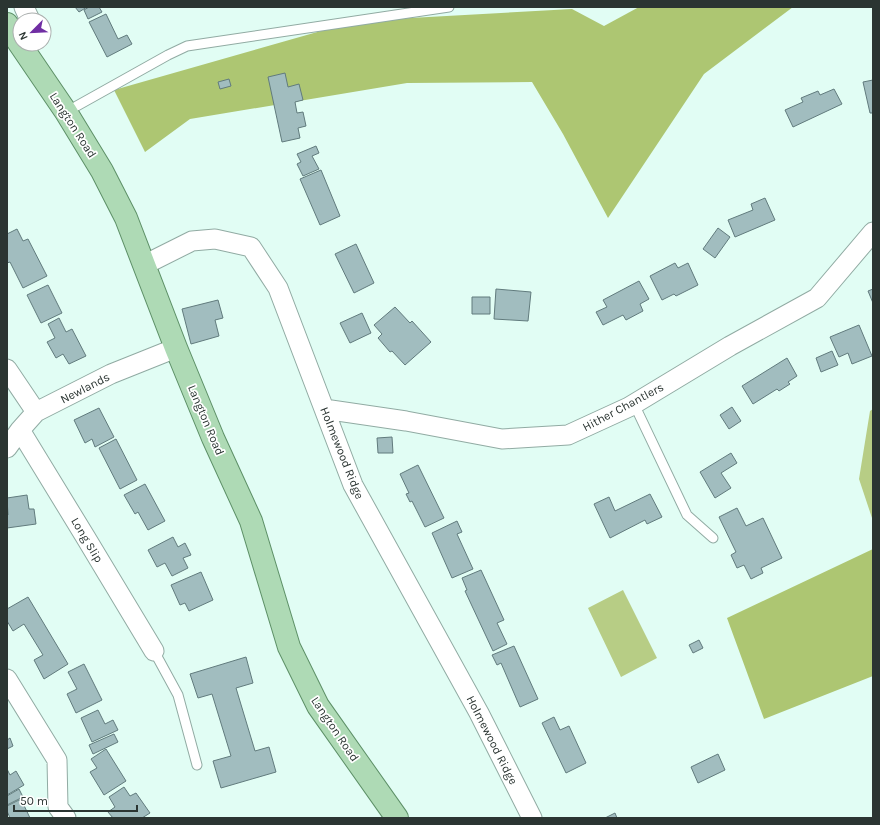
<svg xmlns="http://www.w3.org/2000/svg" width="880" height="825" viewBox="0 0 880 825" font-family="Karla,sans-serif">
  <rect width="100%" height="100%" fill="#e1fdf4"/>
  <path fill="#b7cd85" d="M 873,409 L 873,521 L 859,479 L 870,411 Z
    M 623,590 L 657,658 L 621,677 L 588,608 Z"/>
  <path fill="#adc672" d="M 639,7 L 793,7 L 704,74 L 608,218 L 563,134 L 532,82 L 407,83 L 190,119 L 145,152 L 114,90 L 356,21 L 572,9 L 604,26 Z
    M 873,549 L 873,676 L 764,719 L 727,618 Z"/>
  <path fill="#a1bdbf" stroke="#617b7d" d="M 75,7 L 87,7 L 79,12 Z
    M 89,7 L 99,7 L 102,12 L 88,19 L 84,10 Z
    M 106,14 L 118,39 L 127,35 L 132,44 L 107,57 L 89,22 Z
    M 285,73 L 288,87 L 299,84 L 303,100 L 295,102 L 297,113 L 303,112 L 306,126 L 298,128 L 300,138 L 282,142 L 268,77 Z
    M 229,79 L 231,86 L 220,89 L 218,82 Z
    M 873,80 L 873,113 L 870,113 L 863,82 Z
    M 834,89 L 842,104 L 793,127 L 785,110 L 803,102 L 801,98 L 818,91 L 820,95 Z
    M 316,146 L 319,153 L 312,156 L 319,169 L 303,176 L 297,164 L 301,162 L 297,154 Z
    M 321,170 L 340,216 L 320,225 L 300,179 Z
    M 765,198 L 775,220 L 735,237 L 728,220 L 753,210 L 751,204 Z
    M 718,228 L 730,237 L 715,258 L 703,249 Z
    M 17,229 L 23,241 L 28,239 L 47,276 L 23,288 L 10,262 L 7,263 L 7,234 Z
    M 356,244 L 374,283 L 354,293 L 335,254 Z
    M 675,263 L 678,268 L 688,263 L 698,285 L 676,296 L 674,294 L 662,300 L 650,276 Z
    M 639,281 L 649,299 L 640,304 L 643,311 L 626,320 L 623,315 L 603,325 L 596,312 L 607,307 L 603,300 Z
    M 48,285 L 62,313 L 41,323 L 27,295 Z
    M 496,289 L 531,292 L 528,321 L 494,319 Z
    M 873,289 L 873,303 L 868,291 Z
    M 472,297 L 490,297 L 490,314 L 472,314 Z
    M 218,300 L 223,318 L 215,320 L 219,336 L 191,344 L 182,309 Z
    M 395,307 L 410,323 L 412,321 L 431,342 L 405,365 L 392,351 L 390,352 L 378,338 L 382,334 L 374,325 Z
    M 362,313 L 371,333 L 350,343 L 340,323 Z
    M 59,318 L 66,332 L 72,329 L 86,356 L 69,364 L 63,354 L 56,358 L 47,342 L 55,338 L 48,324 Z
    M 859,325 L 872,356 L 852,364 L 848,353 L 839,357 L 830,337 Z
    M 832,351 L 838,365 L 821,372 L 816,358 Z
    M 787,358 L 797,376 L 788,382 L 790,384 L 779,391 L 777,389 L 753,404 L 742,386 Z
    M 732,407 L 741,421 L 729,429 L 720,415 Z
    M 99,408 L 114,437 L 95,447 L 92,439 L 85,443 L 74,420 Z
    M 392,437 L 393,453 L 378,453 L 377,438 Z
    M 116,439 L 137,480 L 120,489 L 99,448 Z
    M 731,453 L 737,463 L 721,473 L 731,488 L 715,498 L 700,472 Z
    M 418,465 L 444,518 L 425,527 L 412,501 L 410,502 L 406,494 L 409,493 L 400,474 Z
    M 145,484 L 165,521 L 148,530 L 138,512 L 135,514 L 124,495 Z
    M 650,494 L 662,517 L 647,524 L 645,520 L 610,538 L 594,504 L 609,497 L 615,511 Z
    M 27,495 L 29,509 L 34,509 L 36,524 L 7,528 L 7,515 L 8,515 L 7,498 Z
    M 737,508 L 746,526 L 763,518 L 782,558 L 761,568 L 763,573 L 751,579 L 744,565 L 737,568 L 731,555 L 736,552 L 719,517 Z
    M 457,521 L 462,532 L 457,534 L 473,569 L 452,578 L 432,533 Z
    M 173,537 L 178,547 L 185,543 L 191,555 L 183,558 L 188,568 L 172,576 L 165,563 L 157,567 L 148,550 Z
    M 481,570 L 504,620 L 497,623 L 507,644 L 493,651 L 465,591 L 467,590 L 462,578 Z
    M 201,572 L 213,600 L 189,611 L 185,603 L 180,605 L 171,585 Z
    M 28,597 L 68,664 L 44,679 L 34,660 L 43,655 L 24,624 L 13,631 L 7,621 L 7,609 Z
    M 699,640 L 703,648 L 693,653 L 689,645 Z
    M 514,646 L 538,699 L 520,707 L 501,663 L 497,665 L 492,655 Z
    M 246,657 L 253,683 L 236,688 L 255,751 L 269,747 L 276,772 L 221,788 L 213,761 L 231,756 L 212,694 L 198,698 L 190,674 Z
    M 84,664 L 102,700 L 76,713 L 67,694 L 77,689 L 68,672 Z
    M 98,710 L 105,724 L 113,720 L 118,730 L 92,742 L 81,718 Z
    M 554,717 L 560,730 L 569,726 L 586,763 L 566,773 L 542,723 Z
    M 114,734 L 118,742 L 93,754 L 89,745 Z
    M 10,738 L 13,746 L 7,749 L 7,740 Z
    M 106,749 L 126,781 L 104,795 L 90,772 L 97,768 L 91,759 Z
    M 718,754 L 725,770 L 698,783 L 691,767 Z
    M 7,769 L 10,775 L 16,771 L 24,785 L 7,795 Z
    M 124,787 L 130,796 L 136,793 L 150,813 L 142,818 L 113,818 L 108,812 L 115,807 L 109,797 Z
    M 19,789 L 23,797 L 7,805 L 7,796 Z
    M 21,799 L 30,818 L 10,818 L 7,811 L 7,806 Z
    M 615,813 L 617,818 L 605,818 Z"/>
  <g fill="none" stroke-linecap="round" stroke-linejoin="round">
    <g stroke="#91aba3" stroke-width="11">
      <path id="lane" d="M 66,112 L 168,55 L 187,46 L 449,7
        M 634,404 L 687,515 L 713,538
        M 154,651 L 178,695 L 197,765"/>
    </g>
    <g stroke="#91aba3" stroke-width="21">
      <path id="street" d="M 24,7 L 30,20
        M 144,265 L 192,241 L 215,239 L 251,247 L 278,288 L 353,485 L 479,713 L 532,818
        M 7,369 L 36,412
        M 324,409 L 406,421 L 502,439 L 568,435 L 629,407 L 730,346 L 817,298 L 873,232
        M 20,430 L 86,538 L 154,651
        M 7,448 L 20,430 L 36,412 L 111,374 L 176,348
        M 7,679 L 57,760 L 58,807 L 66,818"/>
    </g>
    <g stroke="#5d9067" stroke-width="24">
      <path id="primary" d="M 7,24 L 17,40 L 66,112 L 102,171 L 126,218 L 176,348 L 213,438 L 251,521 L 289,647 L 318,706 L 397,818"/>
    </g>
    <use href="#lane" stroke="#fff" stroke-width="9"/>
    <use href="#street" stroke="#fff" stroke-width="19"/>
    <use href="#primary" stroke="#aedab5" stroke-width="22"/>
  </g>
  <g text-anchor="middle" stroke-width="3.5" stroke-linejoin="round" paint-order="stroke">
    <g font-size="12" fill="#2b3532" stroke="#fff">
      <text transform="translate(73 125) rotate(57)" y="4">Langton Road</text>
      <text transform="translate(85 388) rotate(-27)" y="4">Newlands</text>
      <text transform="translate(623 407) rotate(-28)" y="4">Hither Chantlers</text>
      <text transform="translate(206 420) rotate(67)" y="4">Langton Road</text>
      <text transform="translate(342 453) rotate(68)" y="4">Holmewood Ridge</text>
      <text transform="translate(87 540) rotate(59)" y="4">Long Slip</text>
      <text transform="translate(335 729) rotate(56)" y="4">Langton Road</text>
      <text transform="translate(492 740) rotate(63)" y="4">Holmewood Ridge</text>
    </g>
  </g>
  <rect width="880" height="825" fill="none" stroke="#2b3532" stroke-width="16"/>
  <g transform="translate(32 32) rotate(246)"><circle r="19" fill="#ffffff" stroke="#aaaead"/>
  <path d="M0-3L7 15L0 10L-7 15Z" fill="#702ea3"/>
  <text y="-6" font-size="11" font-weight="bold" text-anchor="middle" fill="#2b3532">N</text>
  </g>
  <path d="M14 805v6h123v-6" fill="none" stroke="#2b3532" stroke-width="2"/>
  <text x="20" y="805" font-size="12" fill="#2b3532" stroke="#ffffff" stroke-width="3" paint-order="stroke">50 m</text>
</svg>
